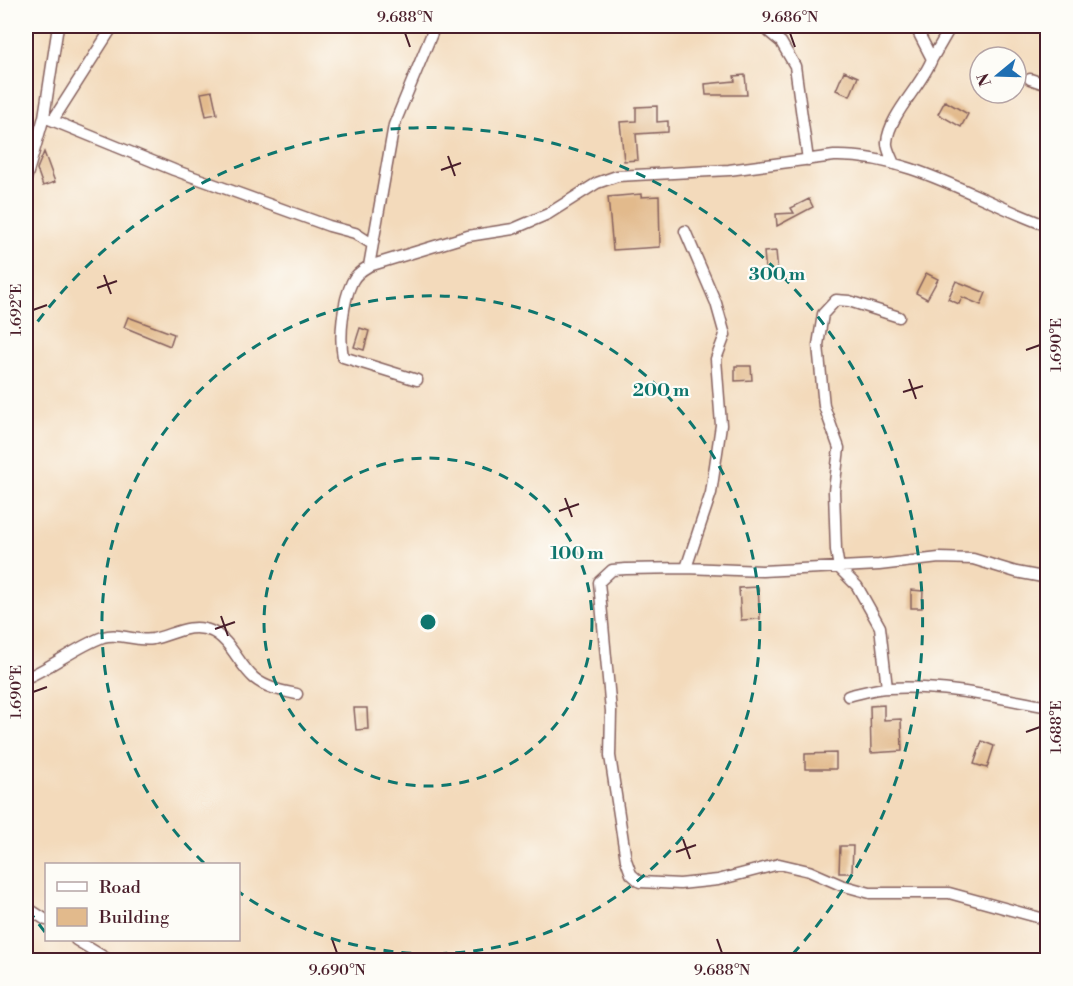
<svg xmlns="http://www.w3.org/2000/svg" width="1073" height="986" viewBox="0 0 1073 986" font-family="'Libre Bodoni',serif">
  <rect width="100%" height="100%" fill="#fdfcf7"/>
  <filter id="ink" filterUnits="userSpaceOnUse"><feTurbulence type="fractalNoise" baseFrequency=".0167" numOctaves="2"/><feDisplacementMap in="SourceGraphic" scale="12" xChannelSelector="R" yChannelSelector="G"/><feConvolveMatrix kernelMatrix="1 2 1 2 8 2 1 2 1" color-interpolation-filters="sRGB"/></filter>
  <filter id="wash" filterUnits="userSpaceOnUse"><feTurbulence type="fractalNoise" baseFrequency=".008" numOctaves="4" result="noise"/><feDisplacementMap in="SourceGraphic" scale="24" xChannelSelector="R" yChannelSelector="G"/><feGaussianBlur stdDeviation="1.35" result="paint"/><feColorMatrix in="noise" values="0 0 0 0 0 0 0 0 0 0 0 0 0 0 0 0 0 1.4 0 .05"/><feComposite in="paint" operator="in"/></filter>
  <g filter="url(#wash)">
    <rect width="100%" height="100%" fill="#f3dabb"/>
    <g id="blocks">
      <path fill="#e2ba8c" d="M 844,71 L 858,77 L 850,96 L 836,90 Z
        M 745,75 L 747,95 L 706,95 L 705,84 L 735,81 L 734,76 Z
        M 212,91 L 217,114 L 206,116 L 201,93 Z
        M 945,101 L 968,114 L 961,127 L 938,114 Z
        M 657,106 L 657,122 L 668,121 L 668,132 L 636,134 L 638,160 L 624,161 L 620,122 L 636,121 L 636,107 Z
        M 44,152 L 55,182 L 43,186 L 37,169 Z
        M 641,194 L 641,197 L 659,196 L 660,247 L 613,250 L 608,197 Z
        M 809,199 L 813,207 L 777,226 L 776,214 L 794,213 L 791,208 Z
        M 776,251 L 778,272 L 766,273 L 764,252 Z
        M 926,273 L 938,279 L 927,299 L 916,293 Z
        M 956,281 L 986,293 L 981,305 L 962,297 L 959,304 L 948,299 Z
        M 128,317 L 174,334 L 170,346 L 124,327 Z
        M 360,328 L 369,331 L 364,350 L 354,347 Z
        M 735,366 L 751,366 L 752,380 L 735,381 Z
        M 758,587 L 760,619 L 741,620 L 739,588 Z
        M 911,590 L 923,591 L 922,608 L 911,608 Z
        M 884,705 L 884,720 L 901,719 L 902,751 L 871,753 L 870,706 Z
        M 354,708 L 367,708 L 368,729 L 356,730 Z
        M 982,741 L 994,746 L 987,768 L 974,764 Z
        M 836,753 L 836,769 L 805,769 L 805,754 Z
        M 840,846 L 853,846 L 852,873 L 839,873 Z"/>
    </g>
  </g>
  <g filter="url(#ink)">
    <use href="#blocks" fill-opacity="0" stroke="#85605d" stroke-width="1.5"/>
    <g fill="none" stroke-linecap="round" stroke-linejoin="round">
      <g stroke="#85605d" stroke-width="13">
        <path id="street" d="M 769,32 L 781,42 L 795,66 L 808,160
          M 932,59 L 951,26
          M 1030,79 L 1048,85
          M 44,117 L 174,170 L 329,226 L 355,233 L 372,244
          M 53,120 L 113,26
          M 894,164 C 892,158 886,148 887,142 C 889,115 922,85 932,59 L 915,26
          M 26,179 L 44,117 L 58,26
          M 685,231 L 716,303 L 725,335 L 716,359 L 721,425 L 711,493 L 686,568
          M 369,266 L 394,125 L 435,26
          M 417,380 L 343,357 C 339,336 343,301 352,282 C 355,275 362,270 369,266 L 468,236 L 513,229 L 548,214 L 597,183 L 617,176 L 729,170 L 834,156 C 910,154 978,201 1048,226
          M 1048,578 L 1016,572 L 973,559 L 939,558 L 879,565 L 762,571 L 686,568 L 626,569 L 612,570 L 599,582 L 611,711 L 610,756 L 626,860 L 631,874 L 640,882 L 680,884 L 718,880 L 779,864 L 809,871 L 841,885 L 870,893 L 949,893 L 1048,920
          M 26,678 C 52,667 76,647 103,637 C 120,632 136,642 153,639 C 172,635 191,622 211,631 C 230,639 239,665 254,678 C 266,688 282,691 297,694
          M 887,688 L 880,627 L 857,586 L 839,568 L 836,550 L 834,491 L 839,448 L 824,406 L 818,345 L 823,314 L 836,300 L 849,301 L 899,317
          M 848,696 C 861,693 875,688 889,688 C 943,685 995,697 1048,707
          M 26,907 L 46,920
          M 76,940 L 109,960"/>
      </g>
      <use href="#street" stroke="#fff" stroke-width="10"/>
    </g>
  </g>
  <path fill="none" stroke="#4a1f2b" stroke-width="2" d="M 405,33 L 410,47M 790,33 L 795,47M 448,156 L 455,176M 441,170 L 461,163M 104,275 L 111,294M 97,288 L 117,281M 33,310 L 47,305M 1026,350 L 1040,345M 909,379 L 916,399M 903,392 L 923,386M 565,498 L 572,517M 559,511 L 579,504M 221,616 L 228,636M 215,629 L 235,622M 33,692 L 47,687M 1026,732 L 1040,727M 683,839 L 690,859M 676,852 L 696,845M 332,939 L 337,953M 717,939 L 722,953"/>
  <g fill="none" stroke="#0f766e" stroke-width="3" stroke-dasharray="10 8">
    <circle cx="428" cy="622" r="164"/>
    <path d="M204 863A329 329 0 1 1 239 892"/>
    <path d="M45 932A493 493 0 0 1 27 908M27 336A493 493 0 1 1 789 958"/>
  </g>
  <circle cx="428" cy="622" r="9" fill="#0f766e" stroke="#fdfcf7" stroke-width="3"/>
  <g font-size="18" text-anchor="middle" font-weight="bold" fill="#0f766e" stroke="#fdfcf7" stroke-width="4.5" stroke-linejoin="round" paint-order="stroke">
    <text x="777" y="280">300 m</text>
    <text x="661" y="396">200 m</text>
    <text x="577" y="559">100 m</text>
  </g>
  <rect width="1073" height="986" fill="none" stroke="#fdfcf7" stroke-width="66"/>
  <rect x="45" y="863" width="195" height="78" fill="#fdfcf7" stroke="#b5a4a5" stroke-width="1.5"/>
  <rect x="57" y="882" width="30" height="9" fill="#ffffff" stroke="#b5a4a5" stroke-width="1.5"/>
  <text x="99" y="893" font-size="18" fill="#4a1f2b">Road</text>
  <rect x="57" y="908" width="30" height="18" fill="#e2ba8c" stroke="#b5a4a5" stroke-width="1.5"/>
  <text x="99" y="923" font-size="18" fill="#4a1f2b">Building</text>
  <g transform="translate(998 75) rotate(251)"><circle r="28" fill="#fdfcf7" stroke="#b5a4a5" stroke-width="1.5"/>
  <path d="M0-4.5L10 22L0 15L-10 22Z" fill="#1f6fb2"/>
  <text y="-9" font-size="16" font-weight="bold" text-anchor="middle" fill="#4a1f2b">N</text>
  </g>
  <rect x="33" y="33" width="1007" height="920" fill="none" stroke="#4a1f2b" stroke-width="2"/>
  <g font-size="15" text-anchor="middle" fill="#4a1f2b">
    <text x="405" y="22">9.688°N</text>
    <text x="790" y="22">9.686°N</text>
    <text transform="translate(16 310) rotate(-90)" y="5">1.692°E</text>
    <text transform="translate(1056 345) rotate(-90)" y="5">1.690°E</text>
    <text transform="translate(16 692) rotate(-90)" y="5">1.690°E</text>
    <text transform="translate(1056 727) rotate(-90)" y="5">1.688°E</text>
    <text x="337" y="975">9.690°N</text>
    <text x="722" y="975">9.688°N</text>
  </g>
</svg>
